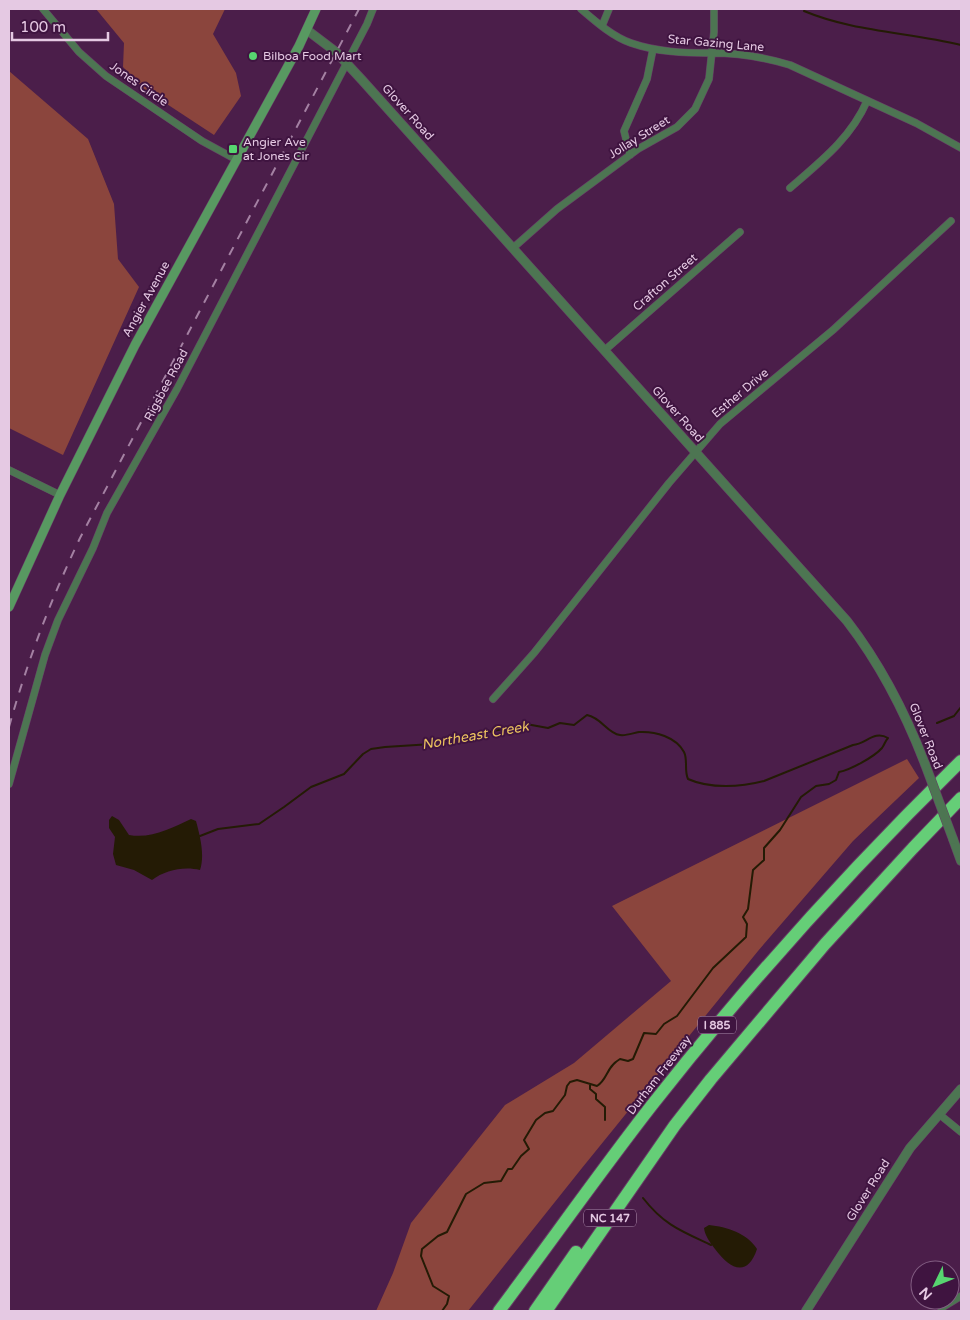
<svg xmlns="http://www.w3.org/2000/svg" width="970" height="1320" viewBox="0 0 970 1320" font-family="'Varela Round',sans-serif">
  <rect width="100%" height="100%" fill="#4b1e4a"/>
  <path fill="#8b453d" d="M 96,9 L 225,9 L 213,34 L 236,73 L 241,96 L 214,135 L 144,89 L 123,67 L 124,43 Z
    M 9,71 L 88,139 L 114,204 L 118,259 L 139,287 L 63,455 L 9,428 Z
    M 907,759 L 919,778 L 853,841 L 758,951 L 582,1168 L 468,1311 L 376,1311 L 393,1273 L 411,1223 L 505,1105 L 574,1063 L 671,981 L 612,906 Z"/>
  <path fill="#241b05" d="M 112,816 L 119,820 L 129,835 C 152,839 171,828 191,819 L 196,821 C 200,836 205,855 200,870 C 184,866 165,870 152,880 L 134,870 L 116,865 L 113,854 L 115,837 L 109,828 L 109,820 Z
    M 709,1225 C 727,1227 747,1233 757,1249 C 747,1279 729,1268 715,1249 C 710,1242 705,1236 704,1228 Z"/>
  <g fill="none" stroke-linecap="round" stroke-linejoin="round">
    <path stroke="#241b05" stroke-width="2" d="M 804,11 C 854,32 909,32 961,45
      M 937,723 L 954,716 L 961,707
      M 200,836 L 218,829 L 259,824 L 284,807 L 311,787 L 344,774 L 363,754 L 371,749 L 385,747 L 432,744 L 526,724 L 548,728 L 560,723 L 574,725 L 587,715 C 602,718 607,733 620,735 C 626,736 633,733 639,732 C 655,731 676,737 684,752 C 688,760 684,770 688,779 C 710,789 741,787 764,781 L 853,745 C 866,744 874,730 888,738 C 885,741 885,744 882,748 C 874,757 850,770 839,772 L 836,780 L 829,784 L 816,786 L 801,797 L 780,830 L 764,848 L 764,860 L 753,870 L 748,909 L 743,917 L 747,924 L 746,937 L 713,968 L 677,1016 L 664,1024 L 656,1034 L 644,1033 L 633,1059 L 628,1061 L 620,1059 C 606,1067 608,1079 597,1086 L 577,1080 L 570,1082 L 567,1086 L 565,1095 L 553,1111 L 545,1113 L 536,1120 L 524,1140 L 529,1149 L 521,1156 L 512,1169 L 508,1169 L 501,1181 L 484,1183 L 466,1194 L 447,1232 L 438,1236 L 422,1249 L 421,1256 L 433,1286 L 449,1296 L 447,1304 L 442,1311
      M 590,1084 L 590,1089 L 596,1094 L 596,1099 L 605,1107 L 605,1120
      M 643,1198 C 664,1225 681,1231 711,1245"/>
    <g stroke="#673d66" stroke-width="8">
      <path id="minor" d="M 43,9 L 79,52 L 106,76 L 202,141 L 237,160
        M 581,9 C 595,21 613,37 631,43 C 657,52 684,53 711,53 C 738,53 764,57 790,65 L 916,123 L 961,148
        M 602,26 L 609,9
        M 630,155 L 624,131 L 647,79 L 653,49
        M 790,188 C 820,162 851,138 867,101
        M 513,248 L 557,209 L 638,149 L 677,127 L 695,109 L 709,79 L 714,32 L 714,9
        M 605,350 L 740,232
        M 9,470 L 60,495
        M 493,699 L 534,653 L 669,483 L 720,424 L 833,330 L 951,221
        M 9,784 L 45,655 L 58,620 L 93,548 L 107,513 L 177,389 L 367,24 L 373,9
        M 939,1114 L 961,1132
        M 941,1311 L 943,1307 L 961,1296"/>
    </g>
    <g stroke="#673d66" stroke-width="10">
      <path id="tertiary" d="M 307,30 L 336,52 L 362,80 L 847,621 C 881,665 905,712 925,764
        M 953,839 L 961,861
        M 806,1311 L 910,1148 L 961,1089"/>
    </g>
    <g stroke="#673d66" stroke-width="10">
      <path id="secondary" d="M 9,607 L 60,495 L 135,345 L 299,46 L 316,9"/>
    </g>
    <g stroke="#673d66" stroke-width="14">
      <path id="motorway" d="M 499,1311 C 550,1243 599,1173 652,1105 C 747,984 851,869 961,761
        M 535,1311 L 576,1252
        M 546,1311 L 675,1125 L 711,1079 L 825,944 L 913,848 L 961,798"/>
    </g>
    <use href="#minor" stroke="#4d7552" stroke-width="7"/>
    <use href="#tertiary" stroke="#4d7552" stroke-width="9"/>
    <use href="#secondary" stroke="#589961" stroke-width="9"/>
    <use href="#motorway" stroke="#65ce77" stroke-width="12"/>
    <path stroke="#a481a3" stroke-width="2" stroke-dasharray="9 9" stroke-linecap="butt" d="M 9,727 C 27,662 51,599 80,538 L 359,9"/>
    <g stroke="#673d66" stroke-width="10" stroke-linecap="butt">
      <path id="tertiary-bridge" d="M 925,764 L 953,839"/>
    </g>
    <use href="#tertiary-bridge" stroke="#4d7552" stroke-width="9"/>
  </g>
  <g fill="#57d570" stroke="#3f1440" stroke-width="2">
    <circle cx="253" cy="56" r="5"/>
    <rect x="228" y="144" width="10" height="10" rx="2.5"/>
  </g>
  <g text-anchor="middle" stroke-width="4" stroke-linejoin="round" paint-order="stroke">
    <g fill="#3f1440" stroke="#b393b2" stroke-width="1">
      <rect x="698" y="1016.5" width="38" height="17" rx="4"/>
      <rect x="584" y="1209.5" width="52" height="17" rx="4"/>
    </g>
    <g font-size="11" font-weight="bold" fill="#e5c9e3">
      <text x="717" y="1029">I 885</text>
      <text x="610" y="1222">NC 147</text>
    </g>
    <g font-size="12" fill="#e5c9e3" stroke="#3f1440">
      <text transform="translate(716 43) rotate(5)" y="4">Star Gazing Lane</text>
      <text transform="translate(139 84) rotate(35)" y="4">Jones Circle</text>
      <text transform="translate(408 112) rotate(48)" y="4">Glover Road</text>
      <text transform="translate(639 137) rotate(-32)" y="4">Jollay Street</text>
      <text transform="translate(665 282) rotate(-41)" y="4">Crafton Street</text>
      <text transform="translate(146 299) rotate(-61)" y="4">Angier Avenue</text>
      <text transform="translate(166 385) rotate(-62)" y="4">Rigsbee Road</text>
      <text transform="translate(740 393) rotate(-40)" y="4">Esther Drive</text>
      <text transform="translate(678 414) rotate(48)" y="4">Glover Road</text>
      <text transform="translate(926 736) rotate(68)" y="4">Glover Road</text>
      <text transform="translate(659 1075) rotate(-52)" y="4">Durham Freeway</text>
      <text transform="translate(868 1190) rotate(-58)" y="4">Glover Road</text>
    </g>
    <g font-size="12" fill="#e5c9e3" stroke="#3f1440" text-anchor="start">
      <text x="263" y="60">Bilboa Food Mart</text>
      <text x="243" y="146">Angier Ave<tspan x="243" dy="14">at Jones Cir</tspan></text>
    </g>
    <g font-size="14" font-style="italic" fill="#ecc35f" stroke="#3f1440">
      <text transform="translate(475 735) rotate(-10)" y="5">Northeast Creek</text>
    </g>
  </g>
  <rect width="970" height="1320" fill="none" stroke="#e5c9e3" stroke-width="20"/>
  <g transform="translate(935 1285) rotate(227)"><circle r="24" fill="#3f1440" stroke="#815c81"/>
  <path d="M0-4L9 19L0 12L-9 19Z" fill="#57d570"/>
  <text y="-8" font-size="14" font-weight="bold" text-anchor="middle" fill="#e5c9e3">N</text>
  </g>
  <path d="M12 32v8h96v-8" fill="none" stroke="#e5c9e3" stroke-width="2.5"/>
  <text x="20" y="32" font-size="15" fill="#e5c9e3" stroke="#3f1440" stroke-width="4" paint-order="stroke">100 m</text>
</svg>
